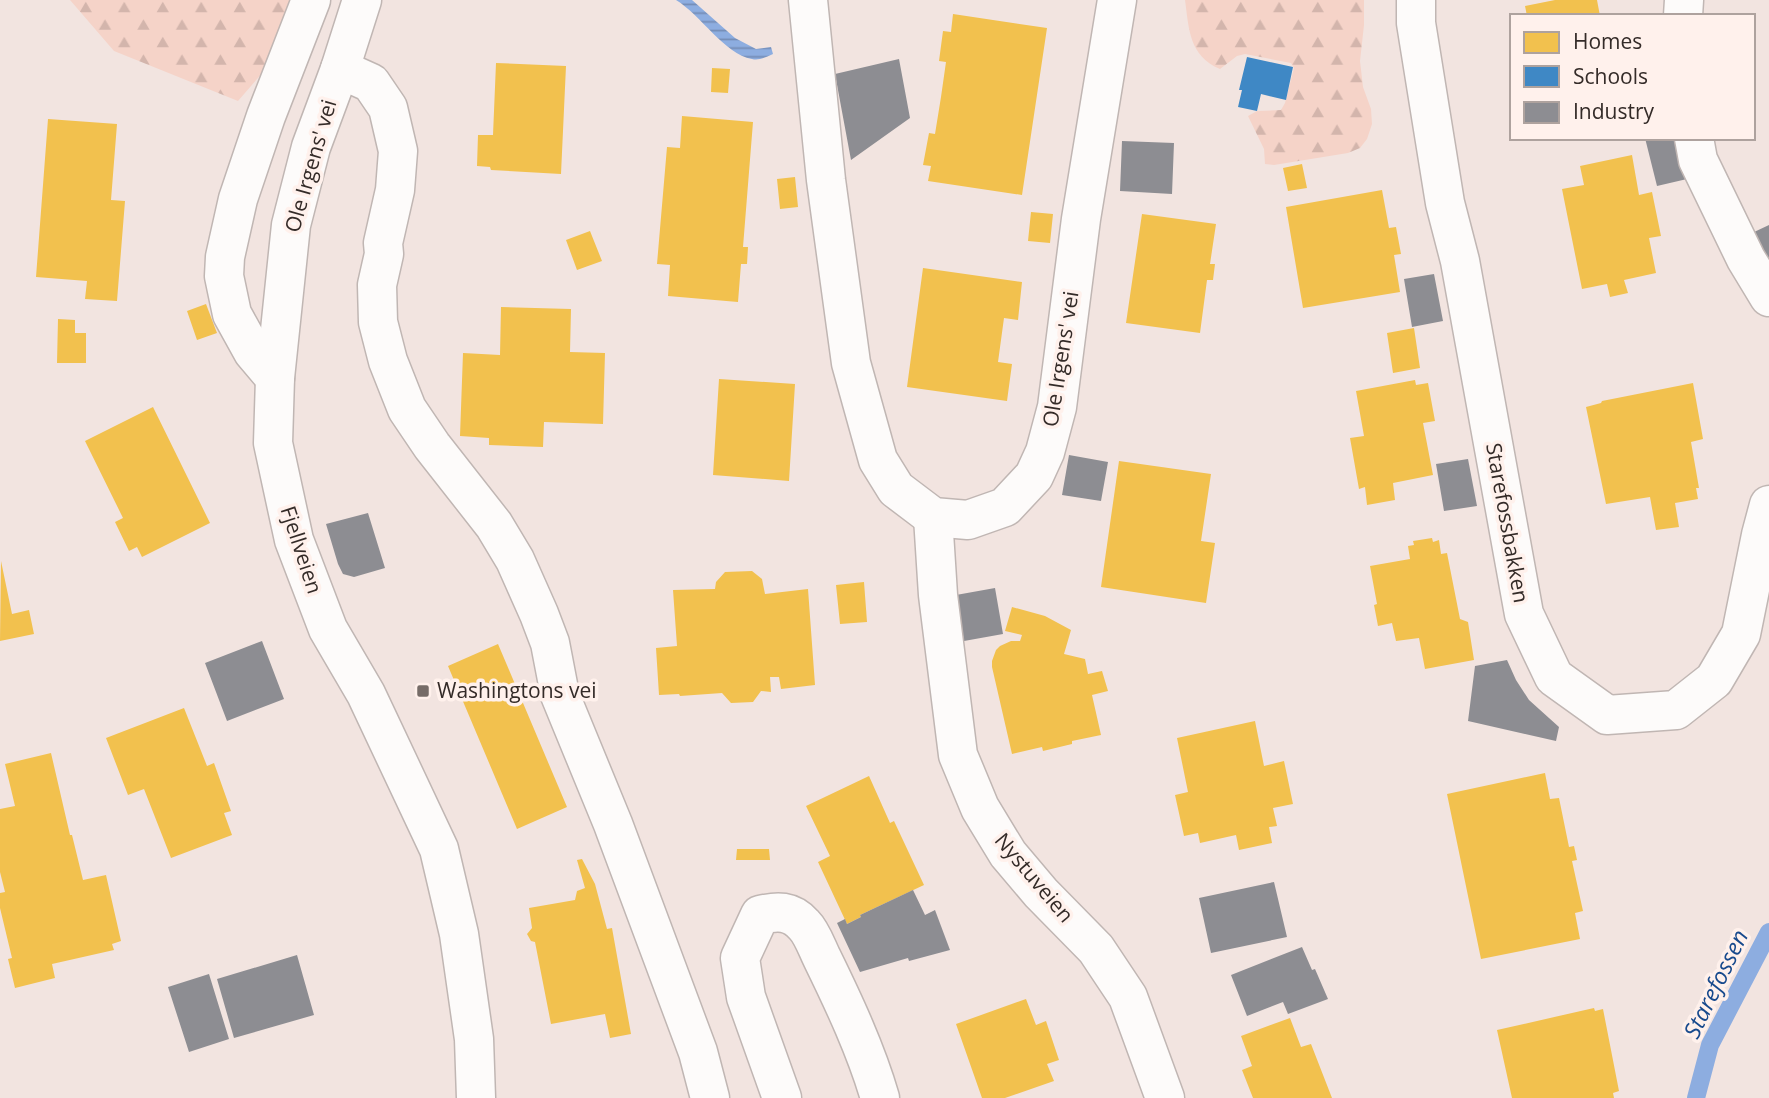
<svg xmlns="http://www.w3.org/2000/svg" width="1769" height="1098" viewBox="0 0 1769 1098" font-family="'Open Sans',sans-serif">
  <defs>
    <pattern id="forest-firs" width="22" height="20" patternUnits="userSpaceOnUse" patternTransform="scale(1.75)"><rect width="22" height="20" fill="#f5d3c8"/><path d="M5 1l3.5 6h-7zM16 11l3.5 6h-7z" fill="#d3b5ac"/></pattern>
    <pattern id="water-rules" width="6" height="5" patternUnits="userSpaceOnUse" patternTransform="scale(1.75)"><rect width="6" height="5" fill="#8dade0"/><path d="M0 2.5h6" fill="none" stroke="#748db6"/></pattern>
  </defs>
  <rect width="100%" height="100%" fill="#f2e4e0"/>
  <path fill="url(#forest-firs)" d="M 70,0 L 303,0 L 291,40 L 238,101 L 114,51 Z
    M 1185,0 L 1364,0 L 1364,25 L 1360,61 L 1363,87 L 1371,109 L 1372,124 L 1367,139 L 1360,148 L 1348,153 L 1274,165 L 1265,164 L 1264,149 L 1248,116 L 1257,111 L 1281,110 L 1285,103 L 1294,68 L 1291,63 L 1245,54 L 1237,56 L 1220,69 C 1189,56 1189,29 1185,0 Z"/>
  <path fill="url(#water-rules)" d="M 676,0 L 692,0 L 735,38 L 756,49 L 771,47 L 773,54 C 766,57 759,61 752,59 C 724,54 701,15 676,0 Z"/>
  <path fill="#f2c14e" d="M 1555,0 L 1597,0 L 1600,16 L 1527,16 L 1525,6 Z
    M 953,14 L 1047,28 L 1022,195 L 928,181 L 931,166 L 923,165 L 929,133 L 935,134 L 941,97 L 946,62 L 939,61 L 943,31 L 951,32 Z
    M 496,63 L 566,66 L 561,174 L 491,170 L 490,167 L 477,166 L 478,135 L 493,135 Z
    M 712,68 L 730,69 L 728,93 L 711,92 Z
    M 682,116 L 753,122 L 743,247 L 748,247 L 747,264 L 741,264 L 738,302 L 668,296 L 670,265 L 657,264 L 667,147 L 680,148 Z
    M 48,119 L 117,124 L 111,200 L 125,201 L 117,301 L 85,299 L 87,281 L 36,277 Z
    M 1632,155 L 1639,195 L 1652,192 L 1661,236 L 1649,238 L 1656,273 L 1624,280 L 1628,293 L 1610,297 L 1607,284 L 1582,289 L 1562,189 L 1584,185 L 1580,166 Z
    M 1302,164 L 1307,188 L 1288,191 L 1283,168 Z
    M 795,177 L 798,207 L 780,209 L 777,179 Z
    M 1382,190 L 1389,228 L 1396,227 L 1401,254 L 1394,255 L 1400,292 L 1303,308 L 1286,207 Z
    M 1031,212 L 1053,214 L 1050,243 L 1028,241 Z
    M 1142,214 L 1216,224 L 1210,264 L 1215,264 L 1213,280 L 1207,280 L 1200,333 L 1126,323 Z
    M 590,231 L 602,261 L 577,270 L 566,240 Z
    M 923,268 L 1022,282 L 1018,320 L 1004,318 L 998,362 L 1012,364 L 1007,401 L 907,387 Z
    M 206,304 L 217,333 L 197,340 L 187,311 Z
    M 501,307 L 571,309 L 570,352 L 605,353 L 603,424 L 544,422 L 543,447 L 489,445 L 489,438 L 460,436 L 463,353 L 500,355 Z
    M 58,319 L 75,320 L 75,333 L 86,333 L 86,363 L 57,363 Z
    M 1414,328 L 1420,368 L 1393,373 L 1387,333 Z
    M 719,379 L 795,384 L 789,481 L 713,475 Z
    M 1415,380 L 1416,385 L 1428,383 L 1435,421 L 1423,423 L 1433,475 L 1393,483 L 1395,500 L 1367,505 L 1365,487 L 1359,489 L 1350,438 L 1364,436 L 1356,391 Z
    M 1693,383 L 1703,439 L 1691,442 L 1699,488 L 1696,488 L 1698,499 L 1675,503 L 1679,527 L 1656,530 L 1650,497 L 1606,504 L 1586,407 L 1601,403 L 1602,401 Z
    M 153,407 L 210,523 L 142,557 L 137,547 L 129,551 L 115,522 L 123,518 L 85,441 Z
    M 1119,461 L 1211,474 L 1201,541 L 1215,543 L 1206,603 L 1101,587 Z
    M 1432,538 L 1433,542 L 1439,540 L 1441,554 L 1447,553 L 1460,619 L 1468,622 L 1474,660 L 1425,669 L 1419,638 L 1396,641 L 1392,623 L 1378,626 L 1374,605 L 1377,604 L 1370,566 L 1410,559 L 1408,546 L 1414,545 L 1413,541 Z
    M 1,561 L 12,614 L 29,610 L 34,634 L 0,641 Z
    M 752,571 L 762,579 L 765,594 L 808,589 L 815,685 L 781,689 L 779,677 L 770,677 L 771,692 L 761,691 L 753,702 L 731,703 L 722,693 L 680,696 L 679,694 L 659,695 L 656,648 L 677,646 L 673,590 L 715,589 L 716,582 L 725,572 Z
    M 864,582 L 867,622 L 840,624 L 836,585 Z
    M 1012,607 L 1045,616 L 1071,630 L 1064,654 L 1085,659 L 1088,674 L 1102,671 L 1108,691 L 1092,695 L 1101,735 L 1072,741 L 1072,744 L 1043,751 L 1042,747 L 1012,754 L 992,667 L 992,661 L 996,650 L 1000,646 L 1011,641 L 1020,641 L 1022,635 L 1005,631 Z
    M 498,644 L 567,807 L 517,829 L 448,666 Z
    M 184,708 L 207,766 L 214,763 L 231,811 L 224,813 L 232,835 L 171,858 L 144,789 L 128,795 L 106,738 Z
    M 1255,721 L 1264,766 L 1284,761 L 1293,804 L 1273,808 L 1277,826 L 1269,827 L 1272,843 L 1239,850 L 1236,835 L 1200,843 L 1198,833 L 1184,836 L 1175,795 L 1188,792 L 1177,738 Z
    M 51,753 L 70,835 L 72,835 L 83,880 L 106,875 L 121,941 L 112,944 L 114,950 L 52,964 L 55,978 L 15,988 L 8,959 L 12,958 L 0,908 L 0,893 L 5,892 L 0,872 L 0,809 L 15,806 L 5,764 Z
    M 1545,773 L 1550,799 L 1559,798 L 1569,847 L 1574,846 L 1577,860 L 1572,861 L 1583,911 L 1575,913 L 1580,939 L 1481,959 L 1447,794 Z
    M 869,776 L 890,823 L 894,821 L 924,885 L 860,915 L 861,917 L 847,924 L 818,862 L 830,856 L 806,806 Z
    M 737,849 L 769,849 L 770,860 L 736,860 Z
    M 582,859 L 595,884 L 607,929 L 612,928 L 631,1034 L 610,1038 L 605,1014 L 551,1024 L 535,942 L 531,941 L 527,934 L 532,928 L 529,908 L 575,900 L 577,891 L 585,888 L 577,860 Z
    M 1026,999 L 1036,1025 L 1046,1021 L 1059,1060 L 1047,1064 L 1054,1081 L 1005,1098 L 982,1098 L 956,1024 Z
    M 1594,1008 L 1595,1011 L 1603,1009 L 1619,1091 L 1613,1093 L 1614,1098 L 1512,1098 L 1497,1030 Z
    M 1290,1018 L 1301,1047 L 1311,1044 L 1332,1098 L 1253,1098 L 1242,1070 L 1252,1066 L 1241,1036 Z"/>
  <path fill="#3f88c5" d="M 1247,57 L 1293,67 L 1286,100 L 1261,94 L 1257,111 L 1238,107 L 1242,90 L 1239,90 Z"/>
  <path fill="#8d8d92" d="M 899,59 L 910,118 L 851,160 L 835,74 Z
    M 1645,138 L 1677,138 L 1687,179 L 1657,186 Z
    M 1122,141 L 1174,143 L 1172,194 L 1120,191 Z
    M 1769,225 L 1769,269 L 1752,233 Z
    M 1434,274 L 1443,321 L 1412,327 L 1404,279 Z
    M 1069,455 L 1108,462 L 1101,501 L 1062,495 Z
    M 1468,459 L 1477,506 L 1444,511 L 1436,464 Z
    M 368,513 L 385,568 L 354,577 L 343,574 L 338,564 L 326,524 Z
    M 995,588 L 1003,634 L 964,641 L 956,595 Z
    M 262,641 L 284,699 L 227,721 L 205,663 Z
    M 1507,660 L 1516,680 L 1529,700 L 1559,727 L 1556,741 L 1468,721 L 1475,666 Z
    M 1274,882 L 1287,937 L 1211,953 L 1199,898 Z
    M 913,890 L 925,915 L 935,910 L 950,950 L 909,961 L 908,958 L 860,972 L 837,923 L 845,919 L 847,924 L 861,917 L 860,915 Z
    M 1302,947 L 1312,970 L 1315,969 L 1328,999 L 1288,1014 L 1283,1002 L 1247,1016 L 1231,975 Z
    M 297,955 L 314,1015 L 234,1038 L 217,979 Z
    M 209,974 L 229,1039 L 189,1052 L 168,987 Z"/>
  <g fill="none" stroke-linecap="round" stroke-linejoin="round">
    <path stroke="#8dade0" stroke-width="18" d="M 1696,1098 L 1710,1045 L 1769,932"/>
    <g stroke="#c0b6b3" stroke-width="41">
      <path id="minor" d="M 1683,16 L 1684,0
        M 340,69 L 371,83 L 388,108 L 398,151 L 395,190 L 383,243 L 384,254 L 377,285 L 378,322 L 388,361 L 407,409 L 432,446 L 494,525 L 515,560 L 539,614 L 550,643 L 560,695 L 613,824 L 698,1052 L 710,1098
        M 1694,138 L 1698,160 L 1746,259 L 1769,297
        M 275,378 L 253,352 L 232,314 L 224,276 L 225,257 L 238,199 L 266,116 L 311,0
        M 933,517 L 938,595 L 958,755 L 980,808 L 1008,854 L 1041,893 L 1096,949 L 1128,997 L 1165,1098
        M 782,1098 L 746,997 L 740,958 L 760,915 C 777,911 791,910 804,925 C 812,933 817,948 822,958 C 844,1003 866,1050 880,1098"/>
    </g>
    <g stroke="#c0b6b3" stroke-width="41">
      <path id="tertiary" d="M 362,0 L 340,69 L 311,147 L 291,225 L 275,378 L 273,443 L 294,540 L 328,629 L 366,694 L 439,849 L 459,934 L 474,1039 L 476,1098
        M 808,0 L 826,180 L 851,363 L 878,460 L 896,489 L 933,517 L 968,520 L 1005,507 L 1034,476 L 1045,452 L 1057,407 L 1081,219 L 1117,0
        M 1416,0 L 1416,23 L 1445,203 L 1460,261 L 1524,614 L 1554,677 L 1607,715 L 1676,710 L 1714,680 L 1741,634 L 1761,535 L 1769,505"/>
    </g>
    <use href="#minor" stroke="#fdfbfa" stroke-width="38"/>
    <use href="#tertiary" stroke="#fdfbfa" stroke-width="38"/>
  </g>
  <rect fill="#766c68" stroke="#fff1ec" stroke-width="2.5" x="416" y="684" width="14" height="14" rx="3.5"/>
  <g text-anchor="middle" stroke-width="7" stroke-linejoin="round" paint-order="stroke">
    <g font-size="21" fill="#342b28" stroke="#fff1ec">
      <text transform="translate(311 166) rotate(-74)" y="7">Ole Irgens' vei</text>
      <text transform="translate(1061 359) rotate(-81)" y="7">Ole Irgens' vei</text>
      <text transform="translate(1507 523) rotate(80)" y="7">Starefossbakken</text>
      <text transform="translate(301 550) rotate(72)" y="7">Fjellveien</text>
      <text transform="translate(1034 878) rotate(50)" y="7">Nystuveien</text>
    </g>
    <g font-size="21" fill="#342b28" stroke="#fff1ec" text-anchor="start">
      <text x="437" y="698">Washingtons vei</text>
    </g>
    <g font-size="23" font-style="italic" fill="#184a8d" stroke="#fff1ec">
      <text transform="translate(1716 984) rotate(-64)" y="8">Starefossen</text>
    </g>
  </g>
  <rect x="1510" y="14" width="245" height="126" fill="#fff1ec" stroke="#aea29e" stroke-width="2"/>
  <rect x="1524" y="32" width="35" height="21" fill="#f2c14e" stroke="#aea29e" stroke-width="2"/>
  <text x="1573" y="49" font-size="21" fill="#342b28">Homes</text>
  <rect x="1524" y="66" width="35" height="21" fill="#3f88c5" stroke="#aea29e" stroke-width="2"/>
  <text x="1573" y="84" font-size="21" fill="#342b28">Schools</text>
  <rect x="1524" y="102" width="35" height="21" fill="#8d8d92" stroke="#aea29e" stroke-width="2"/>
  <text x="1573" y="119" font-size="21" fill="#342b28">Industry</text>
</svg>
